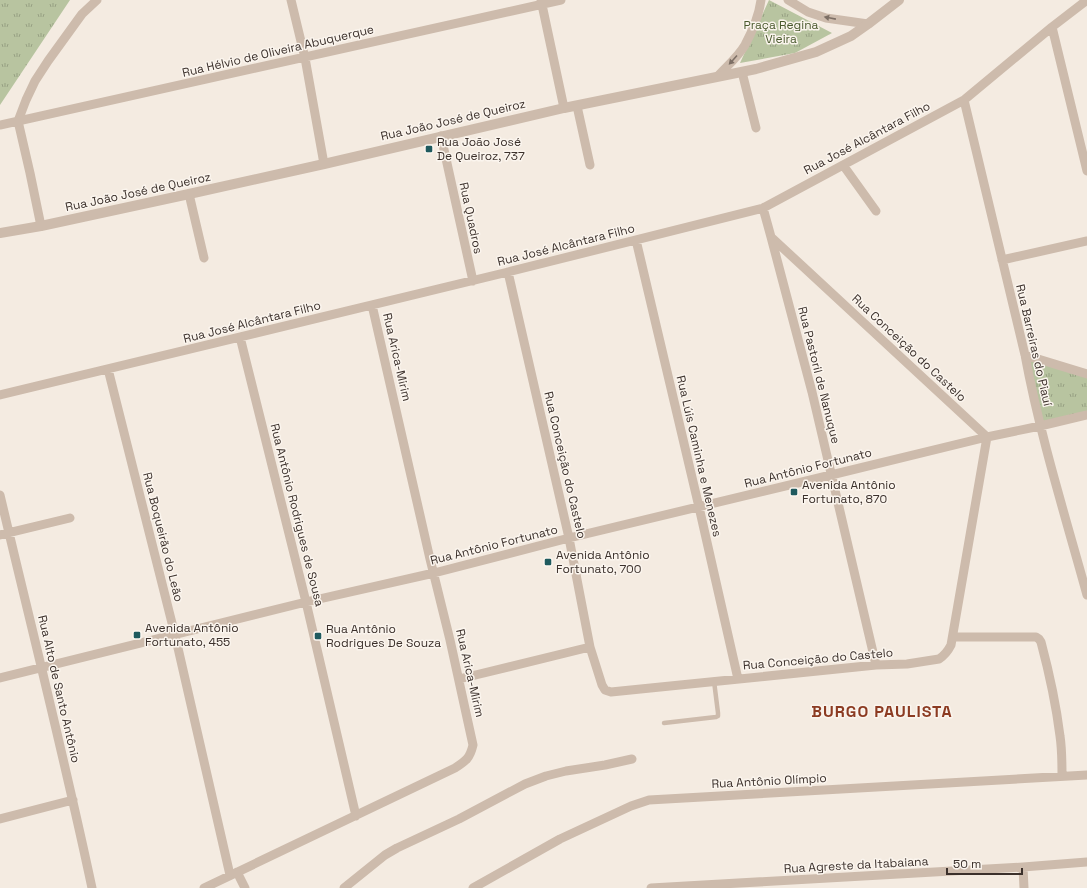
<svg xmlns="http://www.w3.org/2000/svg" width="1087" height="888" viewBox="0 0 1087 888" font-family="'Space Grotesk',sans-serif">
  <defs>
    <pattern id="park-tufts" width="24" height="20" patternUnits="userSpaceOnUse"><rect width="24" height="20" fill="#b8c4a0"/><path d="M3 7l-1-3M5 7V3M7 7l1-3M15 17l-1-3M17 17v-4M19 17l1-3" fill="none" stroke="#97a083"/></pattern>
  </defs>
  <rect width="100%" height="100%" fill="#f4ebe1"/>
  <path fill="url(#park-tufts)" d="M 0,0 L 70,0 L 0,105 Z
    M 769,0 L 832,33 L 795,53 L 740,63 Z
    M 1024,353 L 1087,376 L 1087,413 L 1042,425 Z"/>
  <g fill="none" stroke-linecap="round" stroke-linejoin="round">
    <path stroke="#cdbbac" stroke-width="4.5" d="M 664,723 L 716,717 L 718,716 L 718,713 L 714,681"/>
    <path stroke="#cdbbac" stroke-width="9" d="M 291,0 L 305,58 L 324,164
      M 541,0 L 564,108
      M 788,0 L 808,12 L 826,18 L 868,24
      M 1052,27 L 1087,171
      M 742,72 L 756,128
      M 718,76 C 727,66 738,57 745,45 C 752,32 759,15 761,0
      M 964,100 L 1025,355 C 1040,436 1065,515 1087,595
      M 577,106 L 590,165
      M 18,121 L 26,100 L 35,81 L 48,61 L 82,14 L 97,0
      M 18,121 L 30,173 L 41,226
      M 0,125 L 561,0
      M 441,136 L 473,281
      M 843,165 L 876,211
      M 189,194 L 204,258
      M 763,208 L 771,237 L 812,392 L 876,665
      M 636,240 L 699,507 L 738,679
      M 1002,260 L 1087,241
      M 508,272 L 569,538 L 590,647 L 602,685 L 605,690 L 611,692 L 876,665 L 907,664 L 939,659 C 945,655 948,651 951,645 L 987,437 L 771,237
      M 240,337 L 306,602 L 356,816
      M 1025,355 L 1087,374
      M 108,369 L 175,635 L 230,875
      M 0,395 L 508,272 L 763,208 L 964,100 L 1052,27 L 1087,0
      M 0,495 C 31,626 64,756 92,888
      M 0,535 L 70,518
      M 953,637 L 1036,637 L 1039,639 L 1041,642 C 1049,672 1056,704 1060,736 C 1062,749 1062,763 1062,776
      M 0,678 L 306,602 L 434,573 L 569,538 L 831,475 L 987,437 L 1040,426 L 1087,415
      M 459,679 L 590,647
      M 0,819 L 73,800
      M 1023,867 L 1024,888
      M 237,872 L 245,888
      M 204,888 L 455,768 C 466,761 470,758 473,745 L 450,640 L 430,559 L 372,305
      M 344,888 L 385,855 L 397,848 L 459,819 L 525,784 L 546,776 L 566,771 L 605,765 L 632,759
      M 473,888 L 560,839 L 631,806 L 649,800 L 1087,775
      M 651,888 L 1023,867 L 1087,862"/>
    <path stroke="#cdbbac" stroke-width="10" d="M 0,233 L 41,226 L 189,194 L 324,164 L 564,108 L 756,69 L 816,52 L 851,36 L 868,24 L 899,0"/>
  </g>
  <defs><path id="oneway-solid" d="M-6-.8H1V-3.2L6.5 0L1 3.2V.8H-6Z"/></defs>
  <g fill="#7d6f65">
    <use href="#oneway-solid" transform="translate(830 18) rotate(-169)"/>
    <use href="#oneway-solid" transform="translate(733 60) rotate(132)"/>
  </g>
  <g fill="#1f5a5e" stroke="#fbf5ee" stroke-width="1.5">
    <rect x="425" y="145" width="8" height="8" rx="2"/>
    <rect x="790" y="488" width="8" height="8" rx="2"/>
    <rect x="544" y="558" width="8" height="8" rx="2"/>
    <rect x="133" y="631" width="8" height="8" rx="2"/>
    <rect x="314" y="632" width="8" height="8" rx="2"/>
  </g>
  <g text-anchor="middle" stroke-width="3" stroke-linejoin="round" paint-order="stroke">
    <g font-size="12" fill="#4a5a2e" stroke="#fbf5ee">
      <text x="781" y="29">Praça Regina<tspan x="781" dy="14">Vieira</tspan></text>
    </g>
    <g font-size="12" fill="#3b302b" stroke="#fbf5ee">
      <text transform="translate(278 51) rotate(-13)" y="4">Rua Hélvio de Oliveira Abuquerque</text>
      <text transform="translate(453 120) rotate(-13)" y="4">Rua João José de Queiroz</text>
      <text transform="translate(867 138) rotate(-28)" y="4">Rua José Alcântara Filho</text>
      <text transform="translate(138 192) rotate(-12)" y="4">Rua João José de Queiroz</text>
      <text transform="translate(471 218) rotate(78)" y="4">Rua Quadros</text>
      <text transform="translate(566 245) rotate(-14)" y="4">Rua José Alcântara Filho</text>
      <text transform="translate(252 322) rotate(-14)" y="4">Rua José Alcântara Filho</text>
      <text transform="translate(1034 345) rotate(77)" y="4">Rua Barreiras do Piauí</text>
      <text transform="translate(909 348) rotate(43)" y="4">Rua Conceição do Castelo</text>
      <text transform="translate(397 357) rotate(77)" y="4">Rua Arica-Mirim</text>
      <text transform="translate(819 375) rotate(76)" y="4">Rua Pastoril de Nanuque</text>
      <text transform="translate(699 456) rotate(77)" y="4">Rua Lúis Caminha e Menezes</text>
      <text transform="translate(565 465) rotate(77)" y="4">Rua Conceição do Castelo</text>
      <text transform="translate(808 468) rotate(-14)" y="4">Rua Antônio Fortunato</text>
      <text transform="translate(297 515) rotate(76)" y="4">Rua Antônio Rodrigues de Sousa</text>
      <text transform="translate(163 537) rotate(76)" y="4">Rua Boqueirão do Leão</text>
      <text transform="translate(494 545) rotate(-14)" y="4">Rua Antônio Fortunato</text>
      <text transform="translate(818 659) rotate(-5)" y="4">Rua Conceição do Castelo</text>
      <text transform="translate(470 673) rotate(77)" y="4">Rua Arica-Mirim</text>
      <text transform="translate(59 689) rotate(77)" y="4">Rua Alto de Santo Antônio</text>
      <text transform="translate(769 781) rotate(-3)" y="4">Rua Antônio Olímpio</text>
      <text transform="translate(856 865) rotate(-3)" y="4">Rua Agreste da Itabaiana</text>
    </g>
    <g font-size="12" fill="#3b302b" stroke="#fbf5ee" text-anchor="start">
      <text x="437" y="146">Rua João José<tspan x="437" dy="14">De Queiroz, 737</tspan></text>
      <text x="802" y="489">Avenida Antônio<tspan x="802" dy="14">Fortunato, 870</tspan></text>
      <text x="556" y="559">Avenida Antônio<tspan x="556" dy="14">Fortunato, 700</tspan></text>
      <text x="145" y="632">Avenida Antônio<tspan x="145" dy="14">Fortunato, 455</tspan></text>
      <text x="326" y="633">Rua Antônio<tspan x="326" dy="14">Rodrigues De Souza</tspan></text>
    </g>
    <g font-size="16" font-weight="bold" letter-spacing="1" fill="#8c3b22" stroke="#fbf5ee">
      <text x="882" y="717">BURGO PAULISTA</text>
    </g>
  </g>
  <path d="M947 868v6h75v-6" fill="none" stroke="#3b302b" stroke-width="2"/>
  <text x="953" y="868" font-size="12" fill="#3b302b" stroke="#fbf5ee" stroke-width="3" paint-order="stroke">50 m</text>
</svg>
